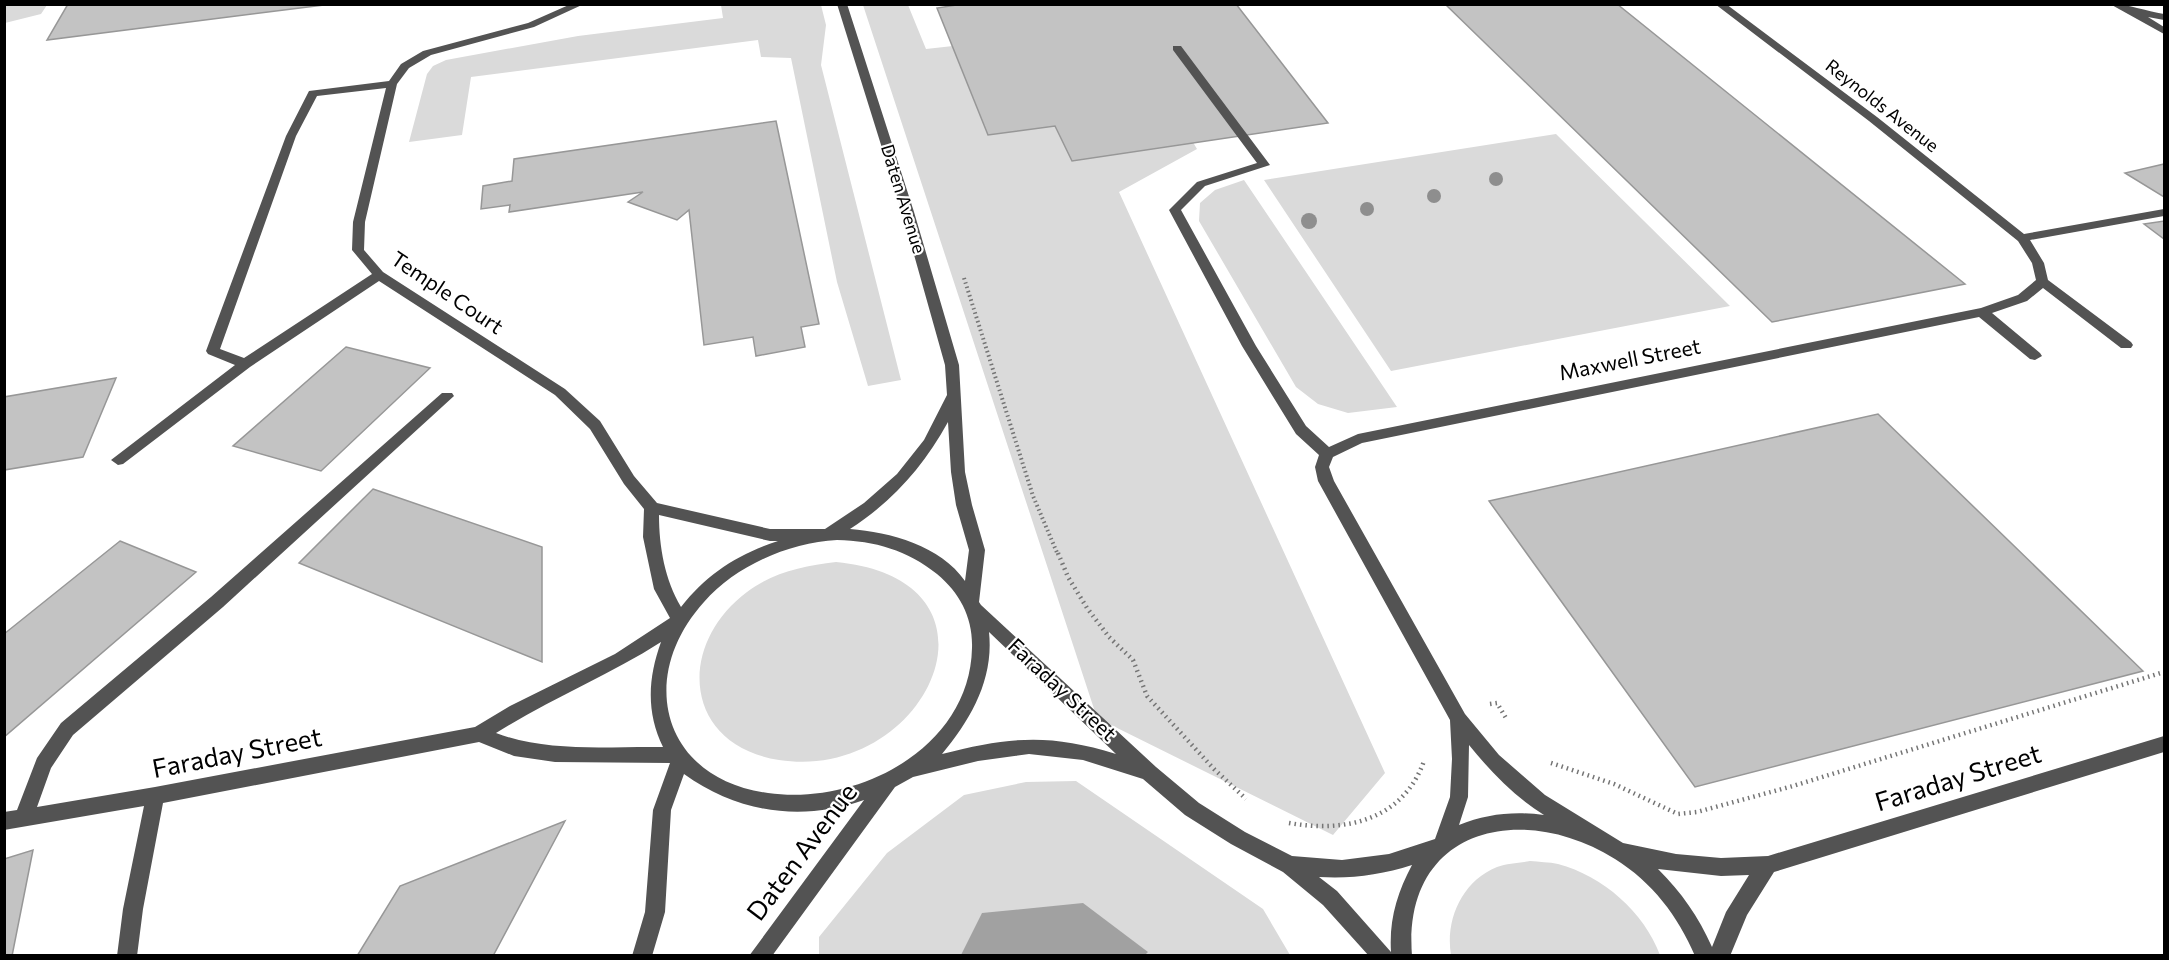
<svg xmlns="http://www.w3.org/2000/svg" width="2169" height="960" viewBox="0 0 2169 960" font-family="Commissioner,sans-serif">
  <rect width="100%" height="100%" fill="#fff"/>
  <path fill="#dadada" d="M 5,4 L 47,4 L 47,5 L 41,14 L 5,23 Z
    M 721,5 L 821,5 L 826,25 L 821,65 L 901,380 L 868,386 L 837,282 L 791,58 L 761,57 L 758,40 L 471,77 L 462,135 L 409,142 L 427,74 L 433,66 L 446,60 L 578,36 L 723,18 Z
    M 863,5 L 908,5 L 926,49 L 1125,27 L 1197,149 L 1119,192 L 1385,773 L 1333,835 L 1097,718 Z
    M 1556,134 L 1730,306 L 1391,371 L 1264,180 Z
    M 1244,180 L 1397,407 L 1348,413 L 1318,404 L 1296,387 L 1199,221 L 1200,203 L 1215,190 Z
    M 836,562 C 1021,580 927,783 779,760 C 683,745 676,645 747,592 C 773,572 804,566 836,562 Z
    M 1076,781 L 1263,909 L 1290,955 L 819,956 L 819,937 L 887,853 L 964,795 L 1026,782 Z
    M 1530,861 C 1539,862 1549,862 1558,864 C 1603,876 1644,912 1660,955 L 1451,955 C 1445,920 1462,881 1497,867 C 1507,863 1519,863 1530,861 Z"/>
  <path fill="#a1a1a1" d="M 1083,903 L 1148,952 L 1145,955 L 961,955 L 982,913 Z"/>
  <path fill="#c3c3c3" stroke="#979797" stroke-width="1.5" d="M 68,4 L 332,4 L 47,40 Z
    M 963,4 L 1236,4 L 1328,123 L 1072,161 L 1055,126 L 988,135 L 937,8 Z
    M 1445,4 L 1617,4 L 1965,284 L 1772,322 Z
    M 776,121 L 819,324 L 801,327 L 805,347 L 756,356 L 753,337 L 704,345 L 689,210 L 677,220 L 628,202 L 643,192 L 509,212 L 510,205 L 481,209 L 483,186 L 512,181 L 514,159 Z
    M 2164,164 L 2164,197 L 2125,173 Z
    M 2164,221 L 2164,239 L 2144,224 Z
    M 346,347 L 430,368 L 321,471 L 233,446 Z
    M 116,378 L 83,457 L 4,470 L 4,397 Z
    M 1878,414 L 2143,671 L 1695,787 L 1489,501 Z
    M 373,489 L 542,547 L 542,662 L 299,563 Z
    M 120,541 L 196,572 L 4,737 L 4,634 Z
    M 565,821 L 493,956 L 357,956 L 400,886 Z
    M 33,850 L 12,956 L 4,956 L 4,859 Z"/>
  <g fill="none" stroke-linecap="round" stroke-linejoin="round">
    <path stroke="#757575" stroke-width="4" stroke-dasharray="1.5 3" stroke-linecap="butt" d="M 964,278 L 1033,496 L 1058,555"/>
    <path stroke="#757575" stroke-width="4.5" stroke-dasharray="1.5 4" stroke-linecap="butt" d="M 1058,553 L 1068,577 L 1087,608 L 1109,637 L 1133,660 L 1147,696 L 1214,769 L 1246,799
      M 1490,704 L 1497,703 L 1506,718
      M 1551,763 L 1614,784 L 1678,814 L 1697,812 L 1793,786 L 2164,672
      M 1289,823 C 1346,833 1403,820 1424,761"/>
    <path fill="#535353" fill-rule="evenodd" d="M 571,4 L 584,4 L 534,27 L 431,55 L 409,68 L 397,84 L 365,222 L 364,250 L 383,272 L 565,389 L 600,421 L 634,476 L 657,503 L 770,529 L 825,529 L 864,503 L 897,474 L 924,440 L 947,395 L 945,365 L 902,212 L 837,4 L 847,4 L 914,212 L 959,365 L 965,472 L 972,505 L 985,550 L 979,602 L 981,605 L 1156,767 L 1199,803 L 1245,832 L 1292,856 L 1342,860 L 1389,854 L 1435,839 L 1450,797 L 1452,759 L 1450,720 L 1318,481 L 1315,467 L 1319,455 L 1296,434 L 1242,346 L 1169,210 L 1197,182 L 1257,163 L 1173,50 L 1173,46 L 1181,46 L 1270,165 L 1205,186 L 1181,210 L 1256,346 L 1306,426 L 1329,447 L 1358,434 L 1981,308 L 2018,295 L 2036,280 L 2032,263 L 2018,241 L 1869,121 L 1715,4 L 1726,4 L 1877,117 L 2024,234 L 2164,209 L 2164,216 L 2030,240 L 2044,263 L 2048,280 L 2131,342 L 2133,345 L 2131,348 L 2121,348 L 2043,288 L 2027,301 L 1992,313 L 2040,353 L 2042,356 L 2035,360 L 2030,359 L 1979,317 L 1362,443 L 1333,457 L 1329,467 L 1334,481 L 1465,714 L 1499,755 L 1545,795 L 1623,843 L 1676,854 L 1721,858 L 1768,856 L 2164,736 L 2164,752 L 1774,872 L 1747,915 L 1730,956 L 1695,956 C 1678,916 1652,882 1615,859 C 1522,801 1402,827 1412,956 L 1369,956 L 1323,905 L 1283,872 L 1231,844 L 1185,815 L 1143,779 L 1083,760 L 1029,754 L 978,761 L 913,777 L 895,787 L 772,956 L 749,956 L 864,800 C 802,822 738,813 684,774 L 671,810 L 665,912 L 652,956 L 632,956 L 645,912 L 653,810 L 670,763 L 555,762 L 514,756 L 479,742 L 163,803 L 143,909 L 137,956 L 117,956 L 123,909 L 144,806 L 4,830 L 4,812 L 17,810 L 37,758 L 61,723 L 211,597 L 442,393 L 452,393 L 454,396 L 223,607 L 73,735 L 51,768 L 37,807 L 155,787 L 475,727 L 510,706 L 615,654 L 670,618 L 654,589 L 643,537 L 644,509 L 624,484 L 590,429 L 555,395 L 379,281 L 250,367 L 123,464 L 118,465 L 111,460 L 235,365 L 208,354 L 206,351 L 286,136 L 309,91 L 389,81 L 401,64 L 423,51 L 528,23 ZM 386,88 L 353,222 L 352,250 L 372,274 L 244,358 L 220,349 L 296,136 L 317,96 ZM 948,422 L 951,472 L 956,505 L 969,550 L 965,581 C 941,546 890,532 850,529 C 893,501 923,467 948,422 ZM 659,515 L 770,541 L 778,541 C 738,554 707,574 681,607 C 665,580 659,547 659,515 ZM 837,540 C 875,541 907,550 937,574 C 960,593 973,618 972,648 C 970,748 858,806 768,793 C 662,779 636,677 704,602 C 736,565 789,543 837,540 ZM 989,632 L 1116,754 C 1049,733 1009,737 942,754 C 971,719 994,679 989,632 ZM 661,642 C 648,678 646,712 663,747 C 609,746 548,753 496,733 C 550,699 608,676 661,642 ZM 1469,745 C 1490,771 1515,797 1544,815 C 1514,811 1486,814 1459,825 L 1468,797 ZM 1412,865 C 1397,893 1389,920 1391,952 L 1337,891 L 1319,877 C 1351,879 1381,875 1412,865 ZM 1658,869 L 1721,876 L 1749,875 L 1726,912 L 1712,947 C 1698,916 1682,893 1658,869 Z
      M 2110,4 C 2128,4 2146,11 2164,14 L 2164,20 L 2148,17 L 2164,27 L 2164,34 Z"/>
  </g>
  <g fill="#8e8e8e">
    <circle cx="1496" cy="179" r="7"/>
    <circle cx="1434" cy="196" r="7"/>
    <circle cx="1367" cy="209" r="7"/>
    <circle cx="1309" cy="221" r="8"/>
  </g>
  <g text-anchor="middle" stroke-width="4.5" stroke-linejoin="round" paint-order="stroke">
    <g font-size="18" fill="#000" stroke="#fff">
      <text transform="translate(1882 106) rotate(38)" y="6">Reynolds Avenue</text>
      <text transform="translate(903 199) rotate(73)" y="6">Daten Avenue</text>
    </g>
    <g font-size="21" fill="#000" stroke="#fff">
      <text transform="translate(447 293) rotate(34)" y="7">Temple Court</text>
      <text transform="translate(1630 360) rotate(-11)" y="7">Maxwell Street</text>
      <text transform="translate(1062 690) rotate(43)" y="7">Faraday Street</text>
    </g>
    <g font-size="26" fill="#000" stroke="#fff">
      <text transform="translate(237 753) rotate(-11)" y="9">Faraday Street</text>
      <text transform="translate(1958 778) rotate(-17)" y="9">Faraday Street</text>
      <text transform="translate(802 852) rotate(-53)" y="9">Daten Avenue</text>
    </g>
  </g>
  <rect width="2169" height="960" fill="none" stroke="#000000" stroke-width="12"/>
</svg>
